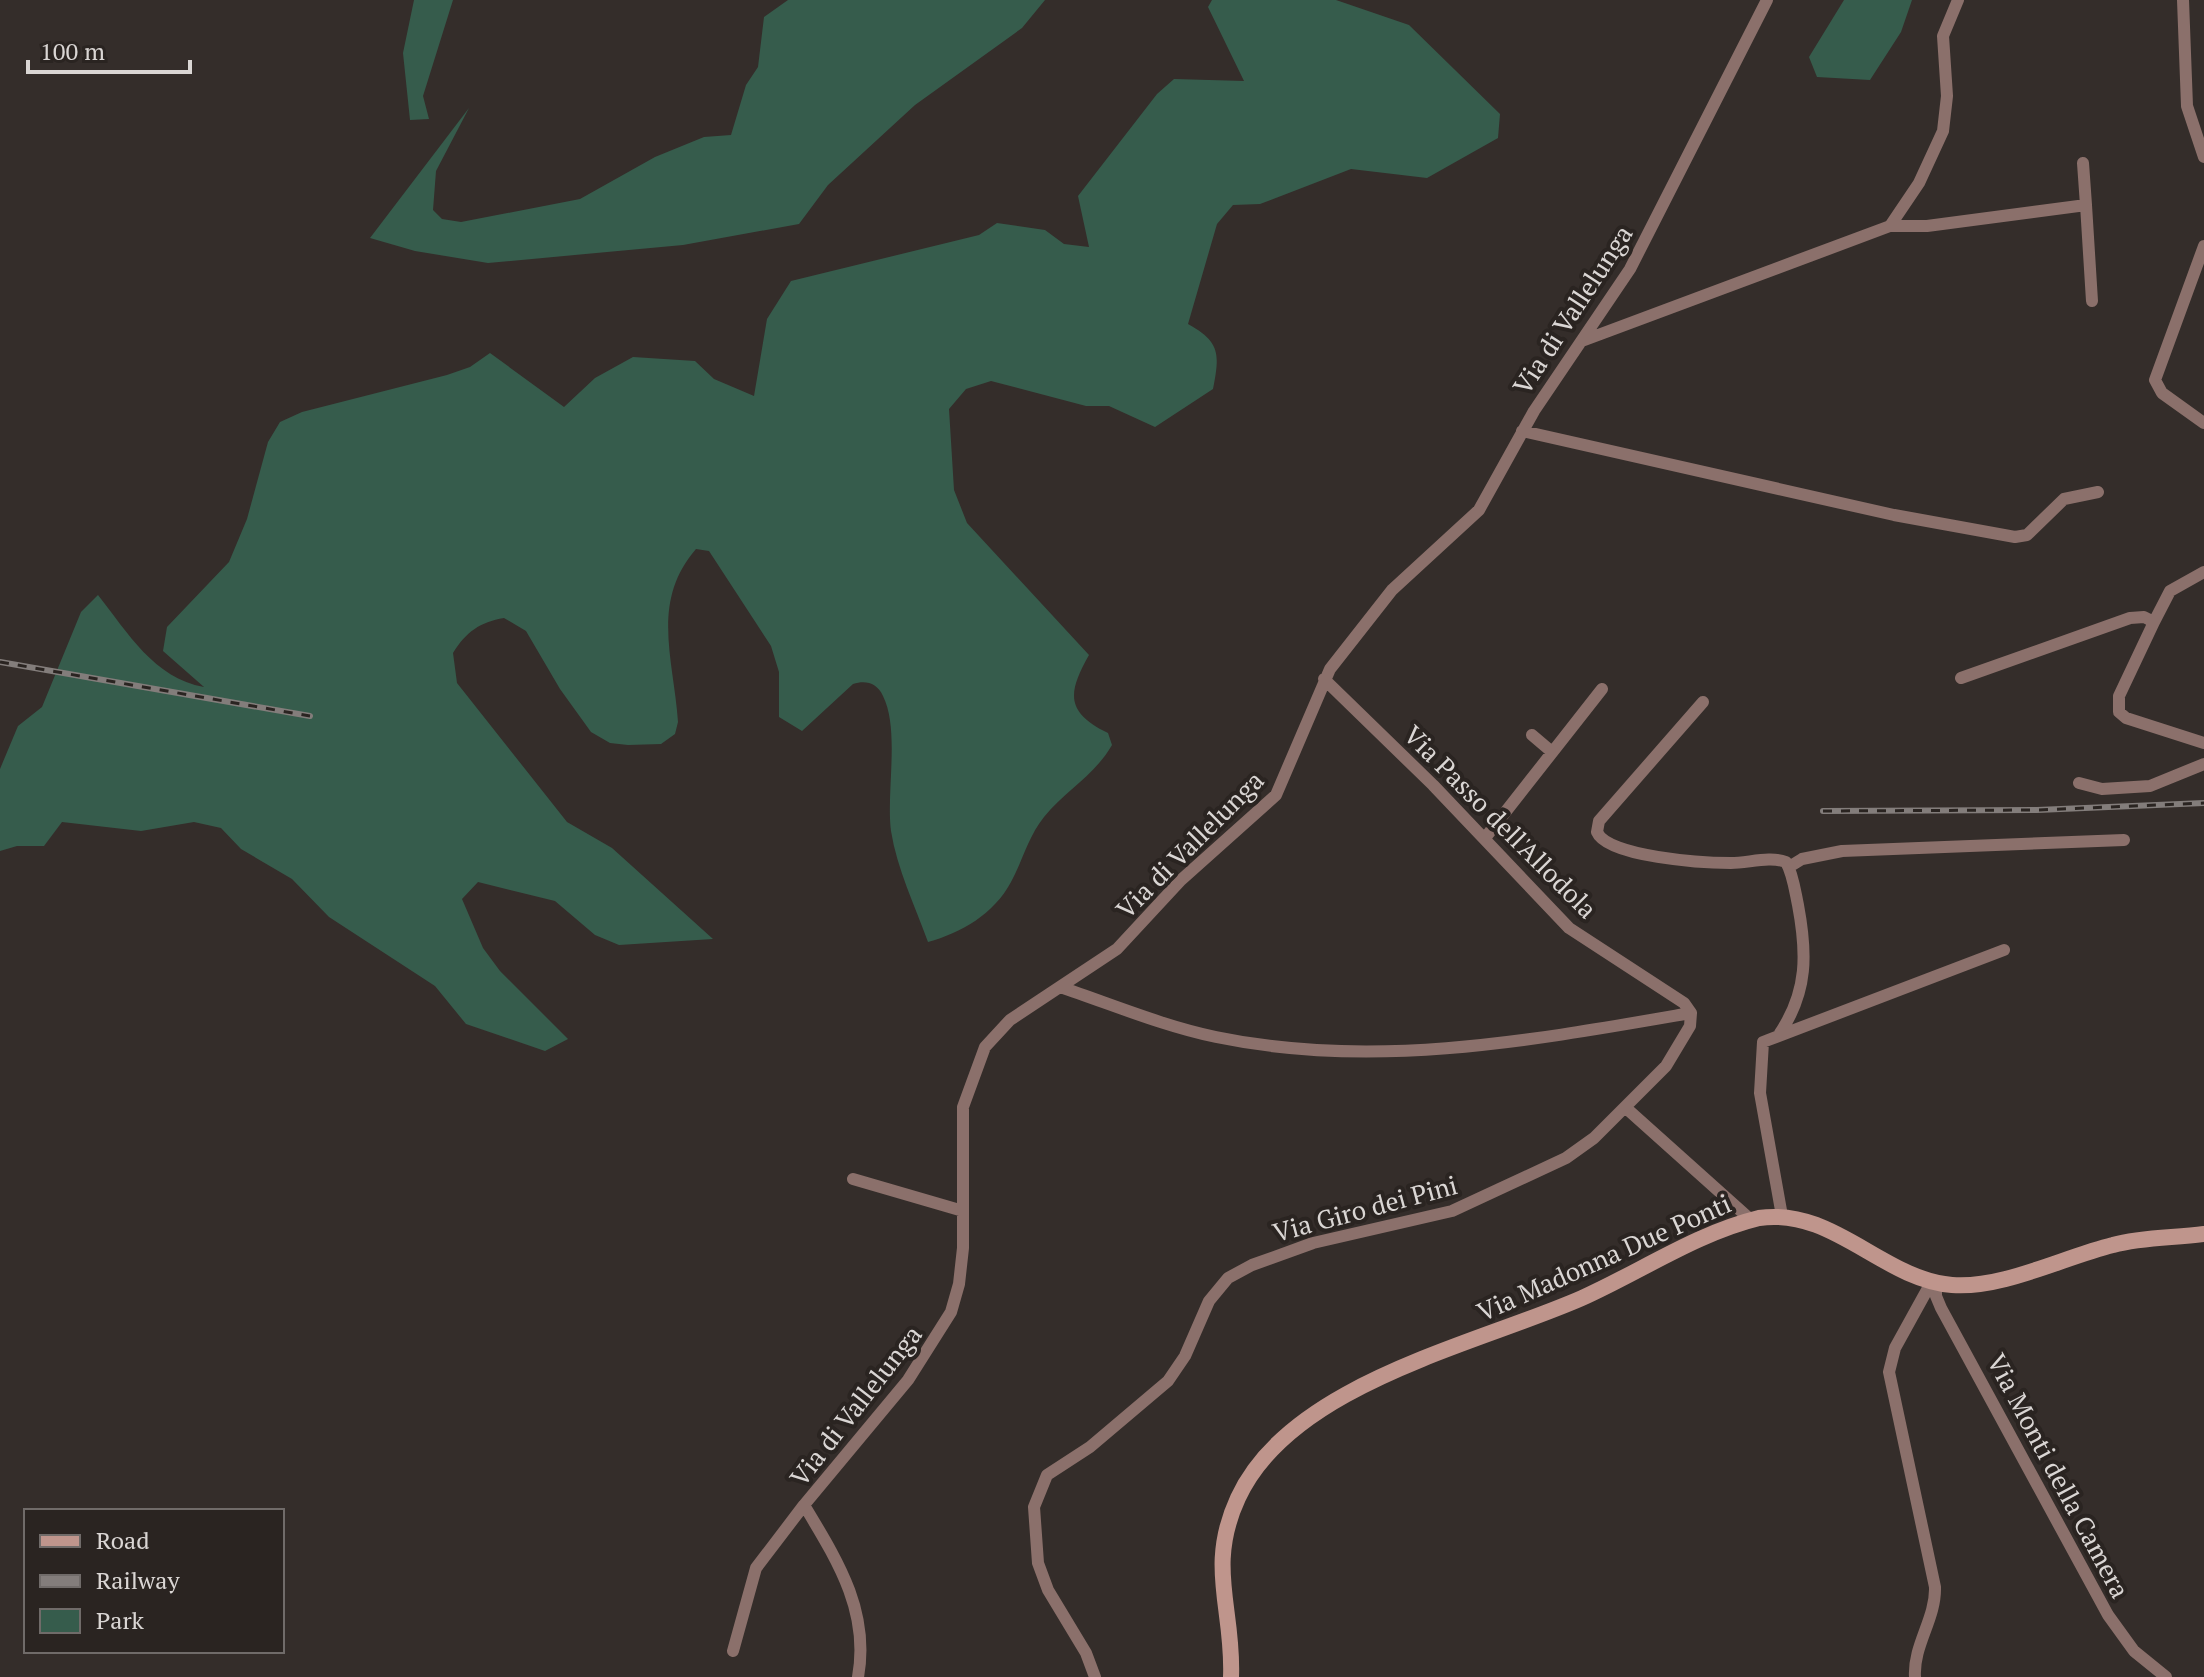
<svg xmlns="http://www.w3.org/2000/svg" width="2204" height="1677" viewBox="0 0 2204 1677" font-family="'PT Serif',serif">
  <rect width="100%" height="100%" fill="#342d2a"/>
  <path fill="#365c4c" d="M 414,0 L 453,0 L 423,96 L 429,119 L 410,120 L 403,53 Z
    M 788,0 L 1045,0 L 1022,28 L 915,105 L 828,185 L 799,224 L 683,245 L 488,263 L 415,251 L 370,238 L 469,108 L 436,171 L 433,210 L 442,219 L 461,222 L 580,199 L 655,157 L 704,137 L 731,135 L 746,85 L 758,67 L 764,17 Z
    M 1212,0 L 1336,0 L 1409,25 L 1500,114 L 1498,138 L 1427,178 L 1351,169 L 1260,204 L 1233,205 L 1217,224 L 1188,324 C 1220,342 1220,353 1213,389 L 1155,427 L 1109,406 L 1086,406 L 991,381 L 966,389 L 949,409 L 954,490 L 967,523 L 1089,655 C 1067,694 1066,712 1108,733 L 1112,745 C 1095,775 1065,791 1044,817 C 1028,837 1023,860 1011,882 C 994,914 961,933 928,942 C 915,906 897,869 891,831 C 886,792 900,730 883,696 C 877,683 866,680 853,684 L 802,731 L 779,717 L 779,672 L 771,646 L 709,551 L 696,549 C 650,602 674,660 678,722 L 675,734 L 661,744 L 628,745 L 610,743 L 591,732 L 560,689 L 526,631 L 504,618 C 480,622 466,632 453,653 L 457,683 L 567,822 L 612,848 L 713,939 L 619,945 L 595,935 L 555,901 L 478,882 L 462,899 L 483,948 L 500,971 L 568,1039 L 545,1051 L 466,1024 L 435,986 L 329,917 L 292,879 L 241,849 L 221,828 L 194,822 L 141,831 L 62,822 L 44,846 L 17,846 L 0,851 L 0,769 L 18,726 L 42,707 L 81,612 L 98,595 C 128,633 154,678 204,687 L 163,651 L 167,627 L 229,562 L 247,519 L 268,442 L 280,422 L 302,412 L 447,375 L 470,367 L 490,353 L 564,407 L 595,378 L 633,357 L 695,361 L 714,379 L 754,396 L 767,319 L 791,281 L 979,235 L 997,223 L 1045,230 L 1064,244 L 1089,247 L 1078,196 L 1157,94 L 1174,79 L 1244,81 L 1208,7 Z
    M 1844,0 L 1912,0 L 1901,32 L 1870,80 L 1817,77 L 1809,57 Z"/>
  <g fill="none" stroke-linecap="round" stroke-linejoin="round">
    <path stroke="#8b706b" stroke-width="12" d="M 2183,0 L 2187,106 L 2204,157
      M 2086,205 L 2092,301
      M 1890,226 L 1927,226 L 2086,205 L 2083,163
      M 2204,246 L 2155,380 L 2162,393 L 2204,423
      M 1582,341 L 1890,226 L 1919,183 L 1943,131 L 1947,96 L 1943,36 L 1958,0
      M 1522,431 L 1894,515 L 2015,537 L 2027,535 L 2064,499 L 2098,492
      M 2154,622 L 2170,591 L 2204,572
      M 1961,678 L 2130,618 L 2144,617 L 2154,622 L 2119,696 L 2119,712 L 2126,718 L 2204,743
      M 1324,679 L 1433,785 L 1569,928 L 1684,1003 L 1691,1013
      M 1703,702 L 1599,821 L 1597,832 C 1607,857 1704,863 1731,863 C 1748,863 1770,856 1786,862 C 1793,874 1795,891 1798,905 C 1807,953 1808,991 1780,1033
      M 1532,735 L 1552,752
      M 2079,783 L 2102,789 L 2150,786 L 2204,764
      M 1485,838 L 1602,689
      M 1789,867 L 1802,859 L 1842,851 L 2124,840
      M 1060,987 C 1111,1004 1163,1026 1216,1037 C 1374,1070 1535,1040 1691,1013
      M 1626,1108 L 1751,1220
      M 853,1179 L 963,1211
      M 1782,1216 L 1760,1093 L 1763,1042 L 2004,950
      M 1936,1282 L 1936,1296 L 1941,1308 L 2108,1615 L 2134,1651 L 2166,1677
      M 733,1651 L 756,1568 L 804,1505
      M 858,1677 C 870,1611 837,1560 804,1505 L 908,1380 L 951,1312 L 959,1284 L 963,1248 L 963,1107 L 985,1047 L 1010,1020 L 1117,949 L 1181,880 L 1276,795 L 1330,669 L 1392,590 L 1479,510 L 1534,411 L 1630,269 L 1767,0
      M 1095,1677 L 1086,1653 L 1048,1590 L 1038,1563 L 1034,1507 L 1047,1475 L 1090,1447 L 1168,1381 L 1185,1356 L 1209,1301 L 1228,1278 L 1252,1265 L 1313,1243 L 1452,1211 L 1566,1158 L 1594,1138 L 1666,1066 L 1690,1026 L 1691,1013
      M 1915,1677 C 1913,1645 1936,1619 1935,1587 L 1889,1372 L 1895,1348 L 1932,1281"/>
    <path stroke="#bf958c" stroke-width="16" d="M 1231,1677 C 1234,1609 1206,1567 1238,1498 C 1290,1384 1475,1345 1582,1298 C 1640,1272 1697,1233 1759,1218 C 1833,1207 1882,1279 1952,1285 C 2002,1289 2064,1257 2113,1245 C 2142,1237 2174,1238 2204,1234"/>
    <g stroke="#837d7b" stroke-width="6">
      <path id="rail" d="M 0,662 L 310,716
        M 1823,811 L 2037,810 L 2204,803"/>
    </g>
    <use href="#rail" stroke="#2a2421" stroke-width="3" stroke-dasharray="9" stroke-linecap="butt"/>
  </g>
  <g text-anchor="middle" stroke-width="8" stroke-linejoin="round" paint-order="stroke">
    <g font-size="26" fill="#dad6d4" stroke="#2a2421">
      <text transform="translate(1573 310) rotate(-57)" y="9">Via di Vallelunga</text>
      <text transform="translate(1500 822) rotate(45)" y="9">Via Passo dell'Allodola</text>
      <text transform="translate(1190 845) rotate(-45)" y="9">Via di Vallelunga</text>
      <text transform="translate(1365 1209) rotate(-15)" y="9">Via Giro dei Pini</text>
      <text transform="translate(1604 1258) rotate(-24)" y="9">Via Madonna Due Ponti</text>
      <text transform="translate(856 1406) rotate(-52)" y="9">Via di Vallelunga</text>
      <text transform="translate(2058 1476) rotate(62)" y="9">Via Monti della Camera</text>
    </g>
  </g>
  <rect x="24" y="1509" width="260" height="144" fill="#2a2421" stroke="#706b69" stroke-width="2"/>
  <rect x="40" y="1535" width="40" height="12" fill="#bf958c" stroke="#706b69" stroke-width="2"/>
  <text x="96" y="1549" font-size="24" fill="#dad6d4">Road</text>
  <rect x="40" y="1575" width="40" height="12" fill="#837d7b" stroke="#706b69" stroke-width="2"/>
  <text x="96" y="1589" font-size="24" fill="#dad6d4">Railway</text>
  <rect x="40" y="1609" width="40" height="24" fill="#365c4c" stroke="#706b69" stroke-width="2"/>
  <text x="96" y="1629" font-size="24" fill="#dad6d4">Park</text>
  <path d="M28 60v12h162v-12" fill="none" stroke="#dad6d4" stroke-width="4"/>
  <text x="40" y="60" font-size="24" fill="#dad6d4" stroke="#2a2421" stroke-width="6" paint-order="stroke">100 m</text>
</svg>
